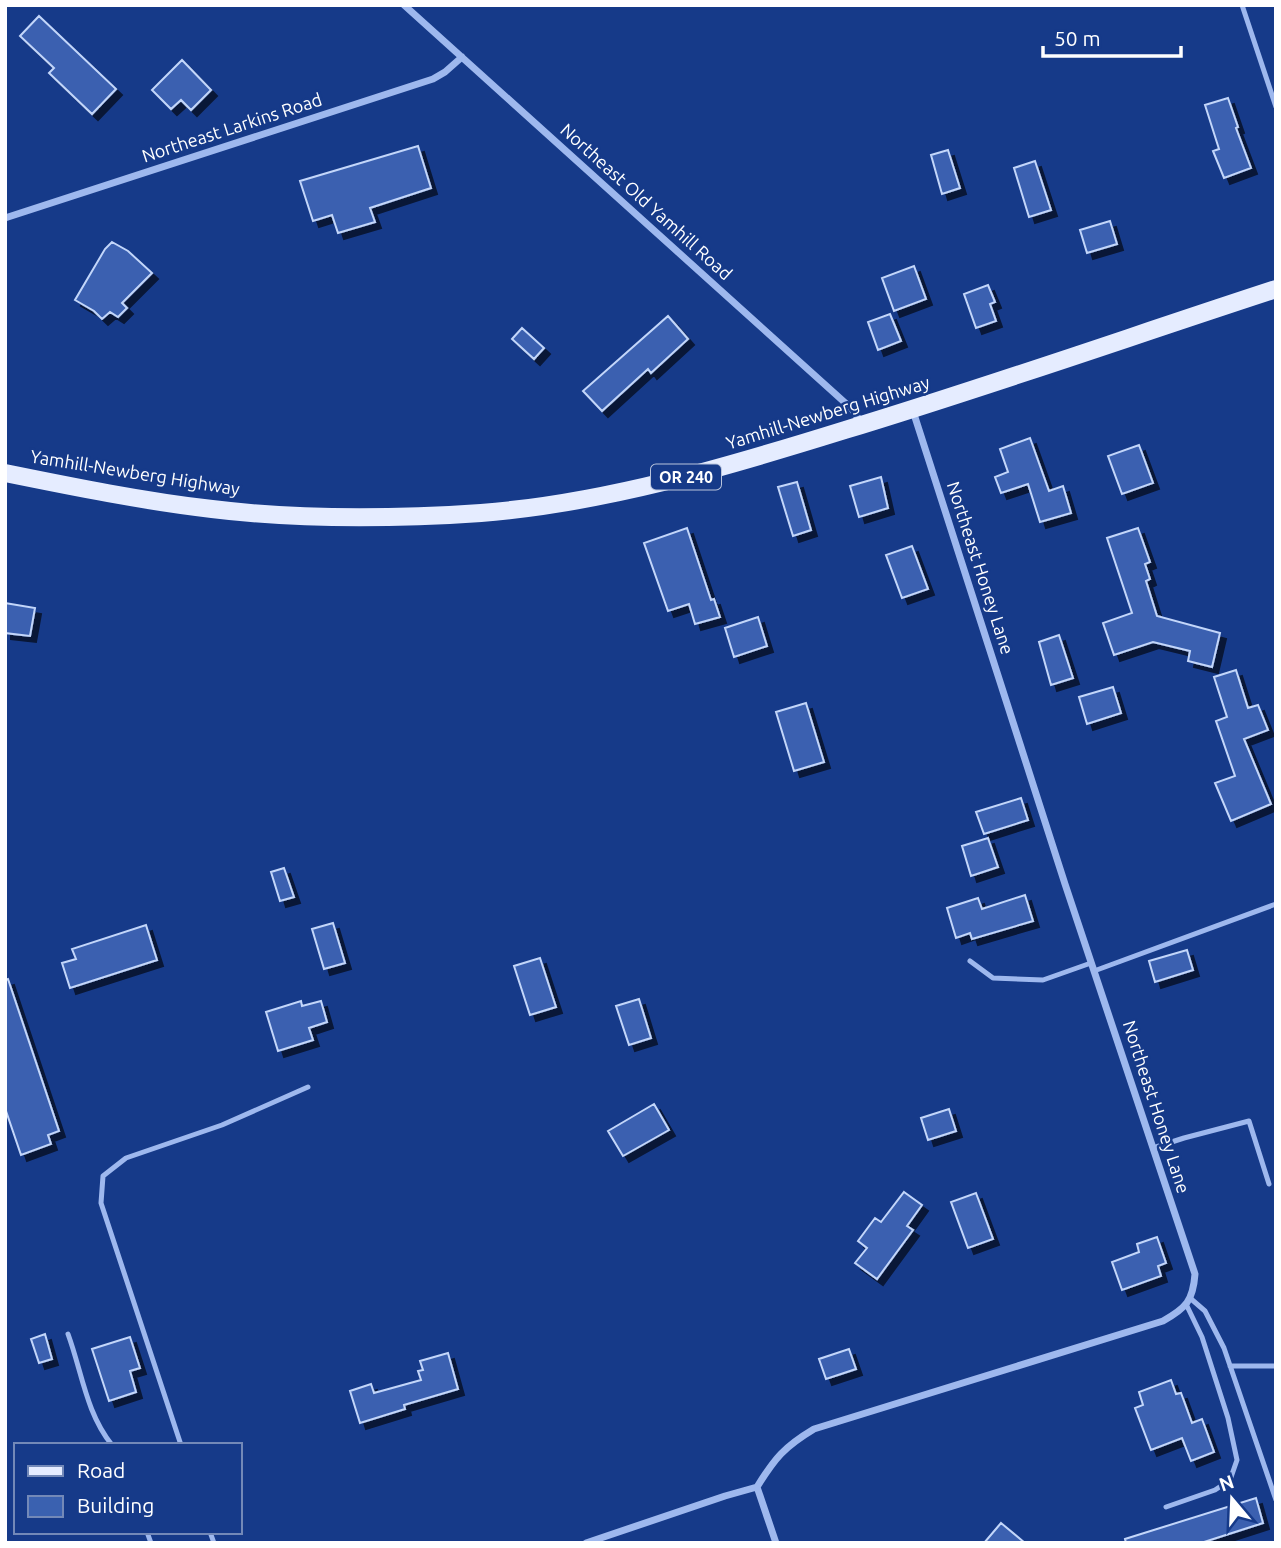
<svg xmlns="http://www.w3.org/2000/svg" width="1281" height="1548" viewBox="0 0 1281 1548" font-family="Ubuntu,sans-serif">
  <defs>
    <filter id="shadow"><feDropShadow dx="6" dy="6" stdDeviation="0" flood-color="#0009"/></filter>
  </defs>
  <rect width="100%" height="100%" fill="#163a89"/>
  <path fill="#3a61b0" stroke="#c3d6fa" stroke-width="2" filter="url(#shadow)" d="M 39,16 L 116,89 L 92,114 L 49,73 L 54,68 L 20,36 Z
    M 182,60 L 211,90 L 191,110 L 181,100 L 171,109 L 152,90 Z
    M 1228,98 L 1238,127 L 1236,128 L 1251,168 L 1224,178 L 1213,151 L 1219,149 L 1205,105 Z
    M 418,146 L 431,188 L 370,208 L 375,222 L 338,233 L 332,215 L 313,221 L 300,181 Z
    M 948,150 L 960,188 L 942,194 L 931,155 Z
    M 1035,161 L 1051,210 L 1029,217 L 1014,168 Z
    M 1110,221 L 1117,244 L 1087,253 L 1080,230 Z
    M 112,242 L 128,251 L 152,273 L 122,303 L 127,308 L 118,317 L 110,312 L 102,319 L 94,311 L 75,300 L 105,249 Z
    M 914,266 L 926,299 L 894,311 L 882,278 Z
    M 988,285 L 995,302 L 990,304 L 996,321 L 976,328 L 964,294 Z
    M 890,314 L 901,341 L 878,350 L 868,322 Z
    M 668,316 L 688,339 L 651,373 L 648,369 L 602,411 L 583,391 Z
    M 522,328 L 544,348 L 534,359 L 512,339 Z
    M 1030,438 L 1049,491 L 1063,486 L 1071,513 L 1040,522 L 1028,484 L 1001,493 L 995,477 L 1008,472 L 1000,449 Z
    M 1139,445 L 1153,483 L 1122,494 L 1108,456 Z
    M 881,477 L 888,508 L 859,517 L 850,486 Z
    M 797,482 L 811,530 L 793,536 L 778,487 Z
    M 687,528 L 711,600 L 714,599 L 720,617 L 695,624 L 689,604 L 668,611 L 644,543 Z
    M 1138,528 L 1150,562 L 1145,564 L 1150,579 L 1146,581 L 1157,616 L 1220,633 L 1212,667 L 1188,661 L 1190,651 L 1153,642 L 1114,655 L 1103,623 L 1132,613 L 1107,538 Z
    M 912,546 L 928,589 L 902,598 L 886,555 Z
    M 5,603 L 35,608 L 30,636 L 5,633 Z
    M 758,617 L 767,646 L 734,657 L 725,628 Z
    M 1059,635 L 1073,678 L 1051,685 L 1039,642 Z
    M 1236,670 L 1248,708 L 1258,705 L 1268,730 L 1244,739 L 1271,804 L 1231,821 L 1215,783 L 1235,776 L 1216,721 L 1227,717 L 1214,677 Z
    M 1113,687 L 1121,713 L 1087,724 L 1079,697 Z
    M 806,703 L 824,762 L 794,771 L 776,712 Z
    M 1021,798 L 1028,820 L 984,834 L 976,812 Z
    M 988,838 L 998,867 L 971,876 L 962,846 Z
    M 284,868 L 294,897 L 280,901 L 271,872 Z
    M 1025,895 L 1033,921 L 972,939 L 970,933 L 956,938 L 947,908 L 978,898 L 982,909 Z
    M 333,923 L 345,963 L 324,969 L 312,929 Z
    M 146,925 L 157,960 L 70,988 L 62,963 L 76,959 L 72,949 Z
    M 1187,950 L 1193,970 L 1155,982 L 1149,961 Z
    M 540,958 L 556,1007 L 530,1015 L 514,966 Z
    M 8,979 L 59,1131 L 48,1135 L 51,1144 L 21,1155 L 5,1108 L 5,980 Z
    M 639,999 L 651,1038 L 629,1045 L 616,1006 Z
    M 301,1001 L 302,1006 L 321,1001 L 327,1022 L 309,1028 L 313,1040 L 278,1051 L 266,1012 Z
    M 654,1104 L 669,1130 L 623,1156 L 608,1131 Z
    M 949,1109 L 956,1131 L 928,1140 L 921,1118 Z
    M 904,1192 L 922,1205 L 907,1226 L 913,1230 L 877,1279 L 855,1263 L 867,1248 L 858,1241 L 875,1218 L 881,1222 Z
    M 976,1193 L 993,1239 L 968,1248 L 951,1202 Z
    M 1157,1237 L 1166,1263 L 1158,1266 L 1161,1276 L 1122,1290 L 1112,1262 L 1139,1252 L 1137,1244 Z
    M 45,1334 L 52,1359 L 39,1363 L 31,1339 Z
    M 130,1337 L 140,1368 L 130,1371 L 136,1392 L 109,1401 L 92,1349 Z
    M 849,1349 L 856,1369 L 826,1379 L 819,1359 Z
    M 448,1353 L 458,1389 L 404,1405 L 405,1409 L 360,1423 L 350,1391 L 371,1384 L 374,1393 L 421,1380 L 418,1371 L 423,1370 L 420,1361 Z
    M 1171,1380 L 1176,1394 L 1181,1393 L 1192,1423 L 1202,1419 L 1214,1452 L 1191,1461 L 1182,1438 L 1151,1450 L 1135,1408 L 1143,1405 L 1139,1392 Z
    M 1256,1498 L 1263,1523 L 1201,1543 L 1126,1543 L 1125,1539 Z
    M 1001,1523 L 1025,1543 L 984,1543 Z"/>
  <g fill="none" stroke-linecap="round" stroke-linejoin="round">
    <path stroke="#9eb8ee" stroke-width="5" d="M 1242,5 L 1276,107
      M 970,961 L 993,978 L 1043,980 L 1091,963
      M 1094,971 L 1276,904
      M 1153,1148 L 1184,1138 L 1249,1121 L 1269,1184
      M 1190,1298 L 1205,1311 L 1224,1348 L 1276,1500
      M 68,1334 C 82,1372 86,1413 112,1445
      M 1230,1366 L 1276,1366
      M 181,1445 L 101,1203 L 103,1176 L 126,1158 L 222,1125 L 308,1087
      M 1166,1507 L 1215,1490 L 1230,1480 L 1237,1460 L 1228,1418 L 1202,1337 L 1186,1304
      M 147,1532 L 151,1543
      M 210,1532 L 214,1543"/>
    <path stroke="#9eb8ee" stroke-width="7" d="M 404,5 L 852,409 L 862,424
      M 5,218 L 433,79 L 445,72 L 462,57
      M 586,1543 L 725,1496 L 757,1487
      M 776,1543 L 757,1487 C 775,1458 784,1447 814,1429 L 1163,1321 C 1186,1308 1193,1301 1195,1274 L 1065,884 L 913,411"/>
    <path stroke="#e5ecff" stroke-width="18" d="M 5,473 C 74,487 143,501 212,509 C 301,520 392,519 481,513 C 606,503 726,467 845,430 C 990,386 1132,336 1276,289"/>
  </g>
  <g text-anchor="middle" stroke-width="5" stroke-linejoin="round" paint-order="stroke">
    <rect fill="#163a89" stroke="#b9c4dc" stroke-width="2" x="651" y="464.5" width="70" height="25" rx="5"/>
    <g font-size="16" font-weight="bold" fill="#fff">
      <text x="686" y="483">OR 240</text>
    </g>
    <g font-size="18" fill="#fff" stroke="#163a89">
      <text transform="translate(232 128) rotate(-18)" y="6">Northeast Larkins Road</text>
      <text transform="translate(646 202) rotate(42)" y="6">Northeast Old Yamhill Road</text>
      <text transform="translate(828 413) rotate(-17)" y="6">Yamhill-Newberg Highway</text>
      <text transform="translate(135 473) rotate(9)" y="6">Yamhill-Newberg Highway</text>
      <text transform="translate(980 568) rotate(72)" y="6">Northeast Honey Lane</text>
      <text transform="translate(1156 1107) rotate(72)" y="6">Northeast Honey Lane</text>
    </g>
  </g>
  <rect width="1281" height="1548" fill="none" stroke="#ffffff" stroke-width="14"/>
  <rect x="14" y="1443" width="228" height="91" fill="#163a89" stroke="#7389b8" stroke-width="2"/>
  <rect x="28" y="1466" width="35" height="10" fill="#e5ecff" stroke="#7389b8" stroke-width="2"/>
  <text x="77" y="1478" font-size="21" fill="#ffffff">Road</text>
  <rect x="28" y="1496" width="35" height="21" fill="#3a61b0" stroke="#7389b8" stroke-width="2"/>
  <text x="77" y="1513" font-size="21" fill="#ffffff">Building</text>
  <g transform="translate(1232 1499) rotate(341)" stroke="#163a89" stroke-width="5" paint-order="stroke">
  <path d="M0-5L12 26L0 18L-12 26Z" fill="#ffffff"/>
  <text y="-10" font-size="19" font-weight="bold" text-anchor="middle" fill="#ffffff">N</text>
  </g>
  <path d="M1043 46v10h138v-10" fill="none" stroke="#ffffff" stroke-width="3.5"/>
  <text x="1054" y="46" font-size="21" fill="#ffffff" stroke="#163a89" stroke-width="5" paint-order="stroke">50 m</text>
</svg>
